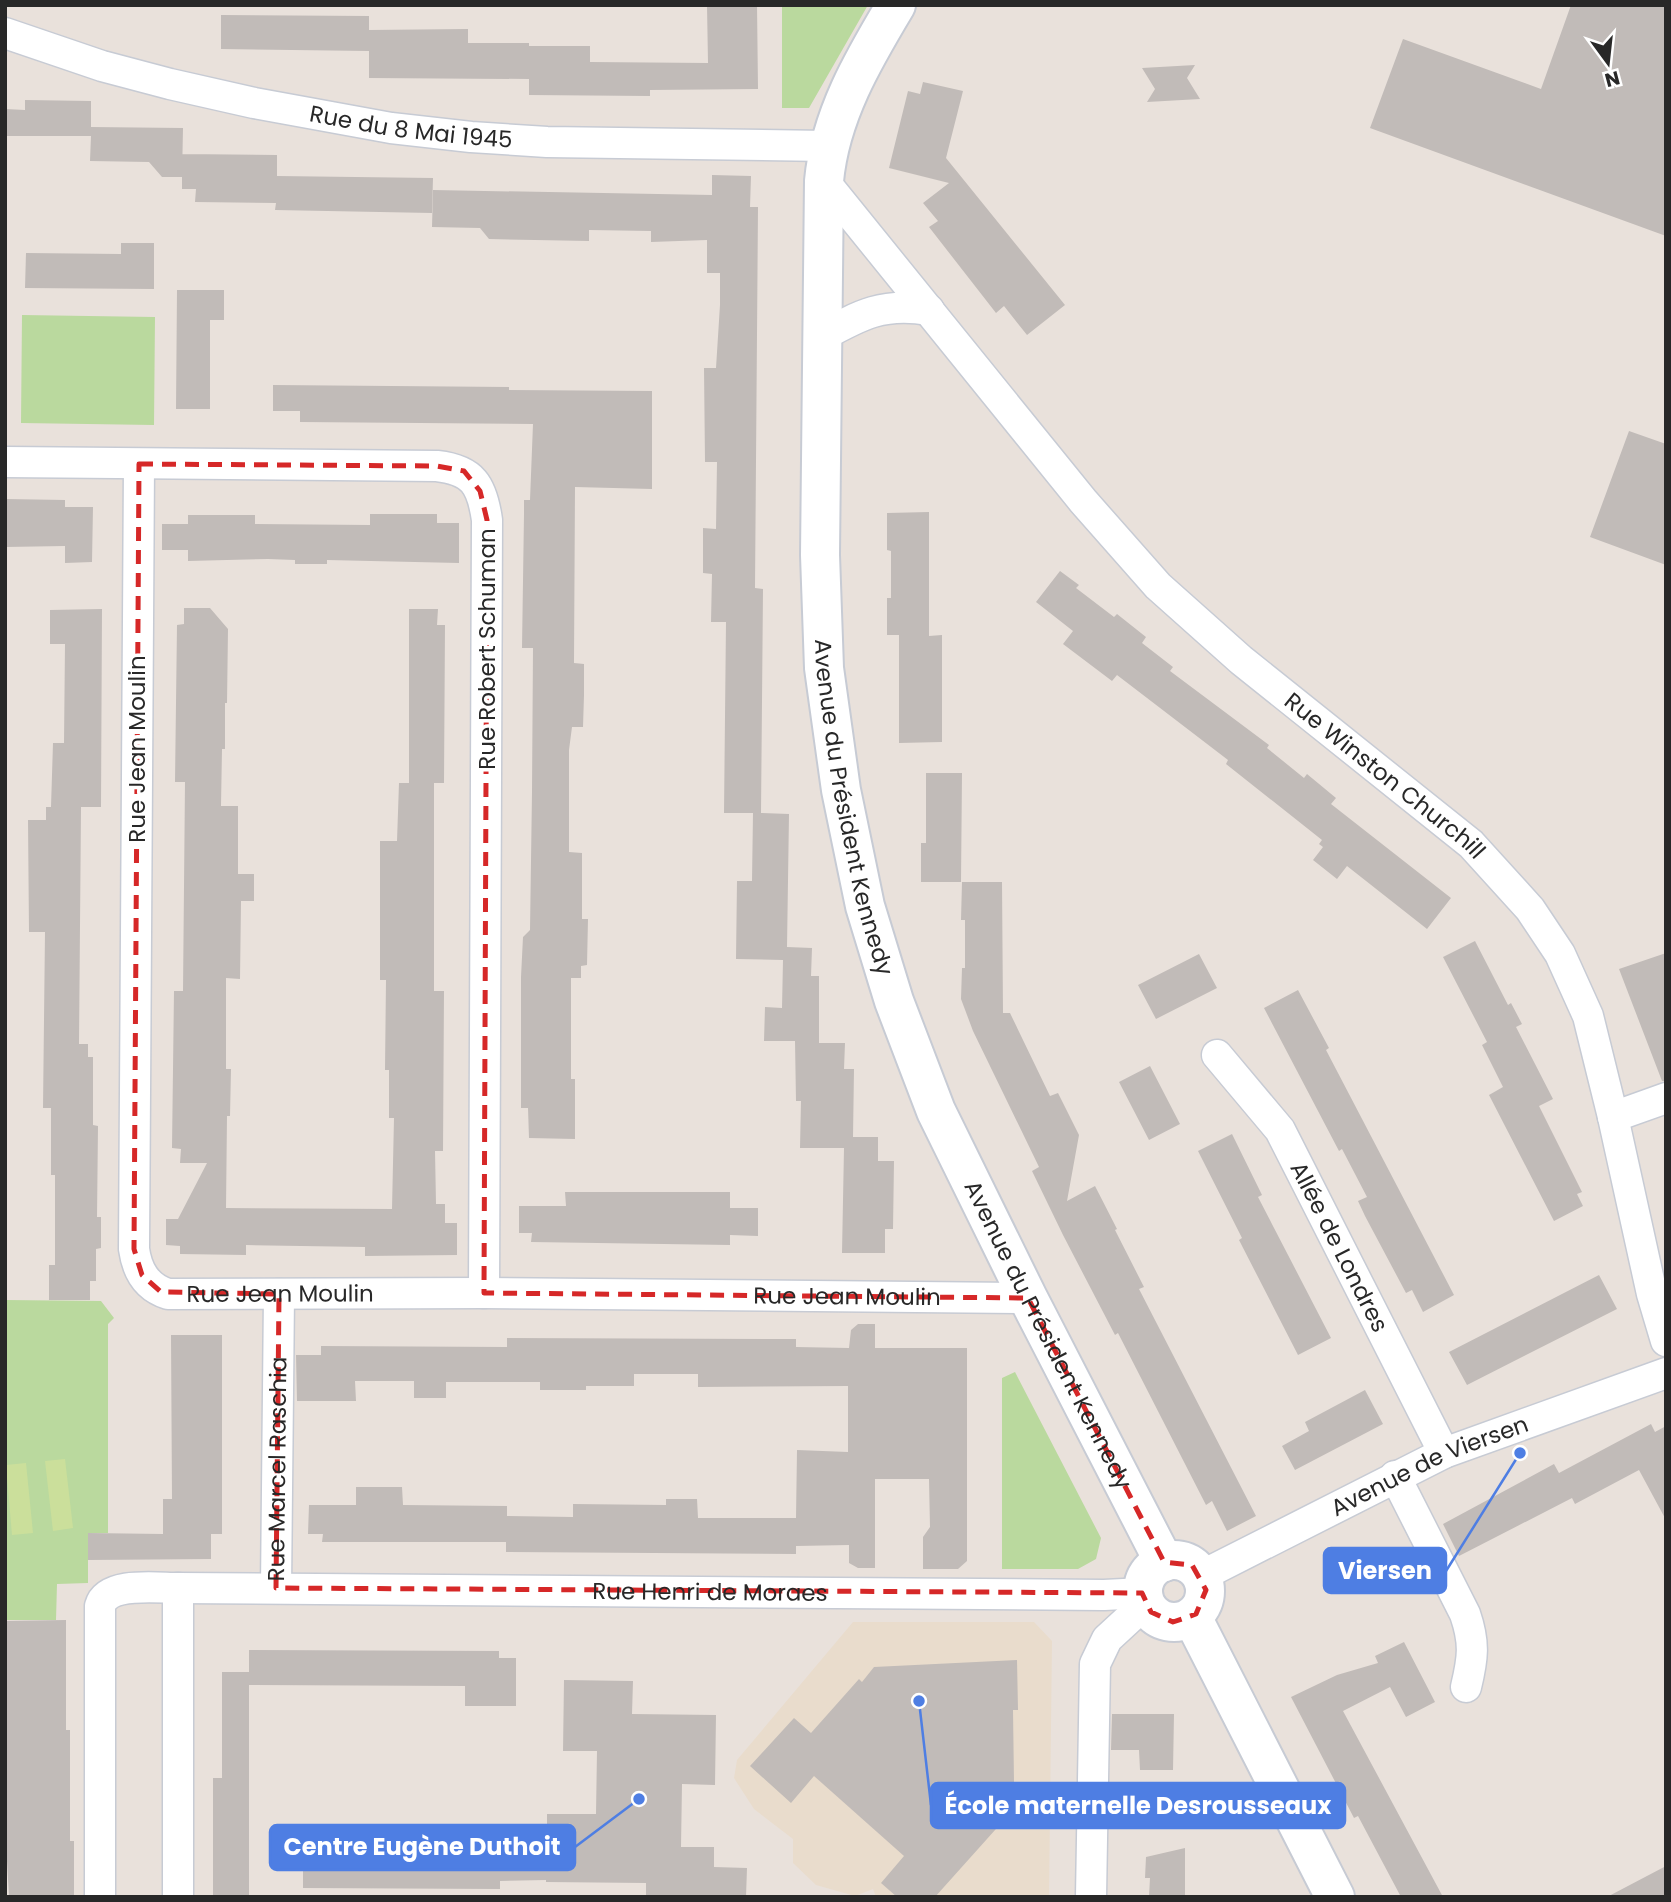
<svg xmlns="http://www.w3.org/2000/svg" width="1671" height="1902" viewBox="0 0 1671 1902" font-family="Poppins,sans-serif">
  <rect width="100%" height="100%" fill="#e9e1db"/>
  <path fill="#e9dccc" d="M 853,1622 L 1034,1622 L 1052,1641 L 1049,1897 L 876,1897 L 873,1889 L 855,1896 L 816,1885 L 793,1863 L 793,1839 L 754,1809 L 734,1778 L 737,1760 Z"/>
  <path fill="#bad99e" d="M 782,5 L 868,5 L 809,108 L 782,108 Z
    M 22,315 L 155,317 L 154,425 L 21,423 Z
    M 5,1300 L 101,1301 L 114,1318 L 108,1324 L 108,1533 L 88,1533 L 88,1583 L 57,1584 L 56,1620 L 5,1620 Z
    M 1015,1372 L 1101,1538 L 1096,1559 L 1078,1569 L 1002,1569 L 1002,1378 Z"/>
  <path fill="#cbdf9b" d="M 65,1459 L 73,1528 L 53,1531 L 45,1461 Z
    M 26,1463 L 33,1533 L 12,1535 L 6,1465 Z"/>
  <path fill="#c1bbb8" d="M 707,5 L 757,5 L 758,89 L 650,90 L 650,96 L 529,95 L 529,79 L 369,78 L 369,51 L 221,49 L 221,15 L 369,16 L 369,30 L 468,29 L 468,43 L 529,43 L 529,46 L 590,46 L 590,62 L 708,63 Z
    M 1571,5 L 1666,5 L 1666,236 L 1370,128 L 1403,39 L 1541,89 Z
    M 1195,65 L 1187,78 L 1200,99 L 1147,102 L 1155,89 L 1142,68 Z
    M 923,82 L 963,91 L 946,158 L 1065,305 L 1027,335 L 1004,306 L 996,313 L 929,227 L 938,221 L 923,203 L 949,183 L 889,168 L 908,91 L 920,94 Z
    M 25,100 L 91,101 L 91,136 L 91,127 L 183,128 L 182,177 L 162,177 L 149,162 L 90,161 L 91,136 L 5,136 L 5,109 L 25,110 Z
    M 182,154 L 277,155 L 277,176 L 433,178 L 432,213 L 275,210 L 276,203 L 195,202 L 196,189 L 182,189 Z
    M 712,175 L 751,176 L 750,207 L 758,207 L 755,588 L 763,589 L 761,813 L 789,814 L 787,947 L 812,948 L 811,976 L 819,976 L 819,1043 L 845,1043 L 844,1069 L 854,1069 L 853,1137 L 878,1137 L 878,1161 L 894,1161 L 893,1229 L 885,1229 L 885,1253 L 842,1253 L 844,1148 L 800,1148 L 801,1101 L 796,1101 L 795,1041 L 764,1041 L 765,1007 L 782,1008 L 783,960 L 736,959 L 737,881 L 752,881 L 753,813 L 724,813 L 726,622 L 711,622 L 712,574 L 703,573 L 703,528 L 716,529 L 717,462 L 705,462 L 704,368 L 716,368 L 720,305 L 720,273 L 707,273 L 707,240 L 651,242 L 651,231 L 589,230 L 589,241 L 489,239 L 480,228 L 432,227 L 433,190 L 712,195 Z
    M 121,243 L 154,243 L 154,289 L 25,288 L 26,253 L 121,254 Z
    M 177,290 L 224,290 L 224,320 L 210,320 L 210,409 L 176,409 Z
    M 273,385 L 509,387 L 509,390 L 652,391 L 652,489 L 575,487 L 574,663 L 584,664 L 584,695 L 583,727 L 572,727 L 569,750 L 569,852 L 582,853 L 582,919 L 588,919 L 587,965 L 581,966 L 581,978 L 571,978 L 571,1079 L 575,1079 L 575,1139 L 529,1138 L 528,1108 L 521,1108 L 521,977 L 523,937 L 530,930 L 532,792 L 533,648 L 522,648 L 524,514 L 524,500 L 530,500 L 533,424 L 300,422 L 300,411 L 273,411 Z
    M 1629,431 L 1666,444 L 1666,565 L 1590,537 Z
    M 5,499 L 65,500 L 65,507 L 93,507 L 92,562 L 65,563 L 65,546 L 5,547 Z
    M 929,512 L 929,636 L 942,635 L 942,742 L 899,743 L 899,635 L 887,635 L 887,598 L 891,598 L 891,551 L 887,550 L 887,513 Z
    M 370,514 L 437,514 L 437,523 L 459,523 L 459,563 L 327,560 L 327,564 L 295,564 L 295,560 L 268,559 L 188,561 L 188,550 L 162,550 L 162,524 L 188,524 L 188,515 L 255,515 L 255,524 L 370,525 Z
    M 1060,571 L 1079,585 L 1076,588 L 1114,617 L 1117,614 L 1146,637 L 1142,643 L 1173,667 L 1170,671 L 1269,745 L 1267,748 L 1304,778 L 1307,774 L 1336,798 L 1331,804 L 1451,898 L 1427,929 L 1347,866 L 1337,879 L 1313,860 L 1323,847 L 1319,844 L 1322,840 L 1226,764 L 1228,760 L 1117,675 L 1112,681 L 1063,644 L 1073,631 L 1036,602 Z
    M 184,608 L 210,608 L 228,629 L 227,703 L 225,703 L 225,749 L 222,749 L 221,806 L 238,806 L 238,874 L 254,874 L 254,901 L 241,901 L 240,979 L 226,978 L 226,1069 L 231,1069 L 230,1116 L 227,1116 L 226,1208 L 392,1209 L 394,1118 L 389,1118 L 389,1070 L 385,1070 L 386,980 L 380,980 L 380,841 L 397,841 L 399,783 L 409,783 L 409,609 L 438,609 L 437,625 L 445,625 L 444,783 L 434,783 L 434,991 L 444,991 L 443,1151 L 435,1151 L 436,1204 L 445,1204 L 445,1223 L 457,1223 L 457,1255 L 365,1256 L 365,1247 L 246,1245 L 246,1255 L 180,1254 L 180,1246 L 166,1245 L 166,1219 L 178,1219 L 207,1163 L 180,1163 L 181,1149 L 172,1148 L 174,991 L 183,991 L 185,782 L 175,782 L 177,625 L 184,624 Z
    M 102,609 L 101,807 L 81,807 L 79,1044 L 88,1044 L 88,1057 L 93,1057 L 93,1125 L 98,1126 L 97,1217 L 101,1217 L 101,1248 L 96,1249 L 96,1281 L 90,1281 L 90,1300 L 49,1300 L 49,1265 L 55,1265 L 55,1175 L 51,1175 L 51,1108 L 43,1108 L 45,932 L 29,932 L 28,820 L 46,820 L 46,807 L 51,807 L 53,743 L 64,743 L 65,644 L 50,644 L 50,610 Z
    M 926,773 L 962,773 L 961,882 L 921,882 L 921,843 L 926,843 Z
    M 962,882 L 1002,882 L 1003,1013 L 1010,1013 L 1050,1096 L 1058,1093 L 1079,1135 L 1067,1201 L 1095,1186 L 1117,1229 L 1115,1230 L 1144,1287 L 1139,1289 L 1256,1516 L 1227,1531 L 1212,1501 L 1206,1505 L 1118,1333 L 1115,1335 L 1063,1235 L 1032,1171 L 1039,1167 L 973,1031 L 961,999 L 962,968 L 965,968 L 965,920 L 961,920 Z
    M 1475,941 L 1508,1005 L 1511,1003 L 1522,1024 L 1516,1027 L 1553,1099 L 1539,1106 L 1582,1192 L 1577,1194 L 1583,1206 L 1554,1221 L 1489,1095 L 1503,1087 L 1482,1045 L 1487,1042 L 1443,957 Z
    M 1666,953 L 1666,1081 L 1662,1081 L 1619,969 Z
    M 1199,954 L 1217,988 L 1156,1019 L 1138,985 Z
    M 1298,990 L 1329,1048 L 1326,1050 L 1454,1295 L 1423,1312 L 1412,1290 L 1406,1293 L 1365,1216 L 1358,1201 L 1367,1197 L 1342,1149 L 1339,1151 L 1264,1008 Z
    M 1150,1066 L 1180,1124 L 1149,1140 L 1119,1082 Z
    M 1232,1134 L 1262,1195 L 1258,1197 L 1331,1338 L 1298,1355 L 1239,1240 L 1242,1238 L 1198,1151 Z
    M 565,1192 L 730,1192 L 730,1208 L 758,1208 L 758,1236 L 730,1235 L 730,1245 L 664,1244 L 531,1242 L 532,1233 L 519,1233 L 519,1206 L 566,1206 Z
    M 1599,1275 L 1617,1309 L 1467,1385 L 1449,1352 Z
    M 858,1324 L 875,1324 L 875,1348 L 967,1348 L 967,1561 L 958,1569 L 923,1569 L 923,1537 L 930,1527 L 929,1479 L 875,1479 L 875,1568 L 858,1568 L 849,1563 L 849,1545 L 796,1546 L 796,1554 L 506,1552 L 506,1542 L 322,1542 L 323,1534 L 308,1534 L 309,1505 L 356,1505 L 356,1487 L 402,1487 L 403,1505 L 507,1506 L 507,1516 L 573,1517 L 573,1504 L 666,1505 L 666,1499 L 697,1499 L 698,1518 L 796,1518 L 797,1450 L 848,1452 L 848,1386 L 698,1387 L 698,1374 L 634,1374 L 634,1386 L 586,1386 L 586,1390 L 540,1390 L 540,1382 L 446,1382 L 446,1398 L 414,1398 L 414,1381 L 355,1381 L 356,1401 L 297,1401 L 296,1355 L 321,1355 L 321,1346 L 507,1347 L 507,1338 L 796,1339 L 796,1347 L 849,1348 L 851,1330 Z
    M 171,1335 L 222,1335 L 222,1534 L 211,1534 L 211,1559 L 88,1560 L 88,1533 L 163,1534 L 163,1499 L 172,1499 Z
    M 1365,1390 L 1383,1424 L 1295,1470 L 1282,1446 L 1309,1431 L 1305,1422 Z
    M 1651,1424 L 1655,1432 L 1666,1426 L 1666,1520 L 1639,1470 L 1575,1504 L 1572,1498 L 1459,1556 L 1443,1524 L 1554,1464 L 1559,1473 Z
    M 66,1620 L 66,1730 L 70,1730 L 70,1841 L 74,1841 L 74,1897 L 9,1897 L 5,1825 L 5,1621 Z
    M 1404,1642 L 1435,1702 L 1406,1717 L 1390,1687 L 1343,1711 L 1443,1897 L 1401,1897 L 1358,1816 L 1354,1818 L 1291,1697 L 1337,1675 L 1378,1663 L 1375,1656 Z
    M 249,1650 L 499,1651 L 499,1658 L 516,1658 L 516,1706 L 465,1706 L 465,1686 L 249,1685 L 249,1897 L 213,1897 L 213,1778 L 222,1778 L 222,1672 L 249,1672 Z
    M 1017,1660 L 1018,1710 L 1013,1710 L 1014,1782 L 1010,1782 L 1011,1805 L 1000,1816 L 1004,1820 L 935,1897 L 897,1897 L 881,1883 L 904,1856 L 814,1776 L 791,1803 L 750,1766 L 794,1718 L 811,1733 L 859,1679 L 862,1682 L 874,1667 Z
    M 564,1680 L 633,1681 L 632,1714 L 716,1715 L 715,1785 L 682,1784 L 681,1847 L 714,1847 L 714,1867 L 747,1868 L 746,1897 L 646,1897 L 646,1883 L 546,1882 L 546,1880 L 500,1881 L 500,1889 L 303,1888 L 303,1850 L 336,1851 L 336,1835 L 370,1835 L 370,1851 L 466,1851 L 466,1841 L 547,1842 L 547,1814 L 596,1814 L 597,1751 L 563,1751 Z
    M 1112,1714 L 1174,1714 L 1173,1770 L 1140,1770 L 1139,1750 L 1111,1750 Z
    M 1185,1848 L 1185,1897 L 1149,1897 L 1150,1878 L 1145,1878 L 1146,1857 Z
    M 1666,1866 L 1666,1897 L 1607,1897 Z"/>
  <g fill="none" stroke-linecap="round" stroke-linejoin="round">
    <g stroke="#c7cbd4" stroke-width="33">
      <g id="street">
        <path id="s1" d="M 5,33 L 102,66 L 170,84 L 254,103 L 391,128 L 471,137 L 547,142 L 828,146"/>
        <path id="s2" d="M 824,181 L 1083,501 L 1158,586 L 1241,660 L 1471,844 L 1530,909 L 1560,954 L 1588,1016 L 1613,1117 L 1652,1294 L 1666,1341"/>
        <path d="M 822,336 C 860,315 883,302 929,310"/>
        <path d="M 5,462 L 437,466 C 473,470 482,485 487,520 L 484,1293"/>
        <path id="s3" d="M 139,464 L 134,1249 C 137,1270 146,1287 168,1294 L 484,1293 L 1028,1298"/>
        <path id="s4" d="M 1217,1055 L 1280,1130 L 1444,1453"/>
        <path d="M 1613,1117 L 1666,1098"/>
        <path d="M 1395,1476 L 1465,1614 C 1475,1643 1473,1658 1466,1687"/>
        <path id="s5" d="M 1201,1576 L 1444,1453 L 1666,1373"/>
        <path id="s6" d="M 178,1588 L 1104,1595 L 1144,1593"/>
        <path id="s7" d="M 276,1588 L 279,1294"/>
        <path d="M 100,1897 L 100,1606 C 107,1581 157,1588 178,1588 L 178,1897"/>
        <path d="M 1091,1897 L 1095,1664 L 1107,1639 L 1146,1603"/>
      </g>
    </g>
    <g stroke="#c7cbd4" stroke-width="42">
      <g id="secondary">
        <path id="s8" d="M 896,5 C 863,60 830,116 824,181 L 820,555 L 824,668 L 841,790 L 865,906 L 894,1001 L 936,1111 L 1028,1298 L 1164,1562"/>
        <circle cx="1174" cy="1591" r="31"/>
        <path d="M 1192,1617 L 1335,1897"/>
      </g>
    </g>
    <use href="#street" stroke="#fff" stroke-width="30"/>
    <use href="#secondary" stroke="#fff" stroke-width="38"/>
  </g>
  <path fill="none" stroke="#d62828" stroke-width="5" stroke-dasharray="14 9" stroke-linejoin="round" d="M 139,464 L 437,466 L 464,471 L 480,491 L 487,520 L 484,1293 L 1028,1298 L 1164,1562 L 1192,1565 L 1206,1590 L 1196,1614 L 1173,1622 L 1151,1612 L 1142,1593 L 276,1588 L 279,1294 L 161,1292 L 142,1275 L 134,1249 Z"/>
  <g text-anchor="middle" stroke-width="7" stroke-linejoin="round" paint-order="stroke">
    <g font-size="23" fill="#282828" stroke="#fff">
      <text dy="8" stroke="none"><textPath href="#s1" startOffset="418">Rue du 8 Mai 1945</textPath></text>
      <text transform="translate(487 649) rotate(-90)" y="8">Rue Robert Schuman</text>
      <text transform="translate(137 749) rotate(-90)" y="8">Rue Jean Moulin</text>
      <text dy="8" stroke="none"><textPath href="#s2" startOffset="821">Rue Winston Churchill</textPath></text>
      <text dy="8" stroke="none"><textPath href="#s8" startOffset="821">Avenue du Président Kennedy</textPath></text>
      <text dy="8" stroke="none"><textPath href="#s4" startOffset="229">Allée de Londres</textPath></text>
      <text dy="8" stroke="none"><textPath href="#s3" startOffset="957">Rue Jean Moulin</textPath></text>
      <text dy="8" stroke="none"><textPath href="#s3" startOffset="1524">Rue Jean Moulin</textPath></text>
      <text dy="8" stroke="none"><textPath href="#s8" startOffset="1388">Avenue du Président Kennedy</textPath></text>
      <text dy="8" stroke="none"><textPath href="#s5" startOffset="254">Avenue de Viersen</textPath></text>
      <text dy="8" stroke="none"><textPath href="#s7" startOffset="119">Rue Marcel Raschia</textPath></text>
      <text dy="8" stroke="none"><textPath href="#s6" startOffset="532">Rue Henri de Moraes</textPath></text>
    </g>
  </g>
  <path fill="none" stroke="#4e7ee3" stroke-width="2.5" d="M1520 1453L1446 1571M919 1701L931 1805M639 1799L575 1847"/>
  <g fill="#4e7ee3" stroke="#fff" stroke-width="2.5">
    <circle cx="1520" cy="1453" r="7"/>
    <circle cx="919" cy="1701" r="7"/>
    <circle cx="639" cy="1799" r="7"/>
  </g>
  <g fill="#4e7ee3" stroke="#4e7ee3" stroke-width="2.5">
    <rect x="1324" y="1548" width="122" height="45" rx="7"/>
    <rect x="931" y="1783" width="414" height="45" rx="7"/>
    <rect x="270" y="1825" width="305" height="45" rx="7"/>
  </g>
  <g font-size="24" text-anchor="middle" font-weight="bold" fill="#fff">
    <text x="1385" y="1579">Viersen</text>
    <text x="1138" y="1814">École maternelle Desrousseaux</text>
    <text x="422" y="1855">Centre Eugène Duthoit</text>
  </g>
  <rect width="1671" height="1902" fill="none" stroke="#282828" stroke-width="14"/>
  <g transform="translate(1608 63) rotate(165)" stroke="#ffffff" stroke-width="5" paint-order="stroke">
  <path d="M0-5L12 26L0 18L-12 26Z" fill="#282828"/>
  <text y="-10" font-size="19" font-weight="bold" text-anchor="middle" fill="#282828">N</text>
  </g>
</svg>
